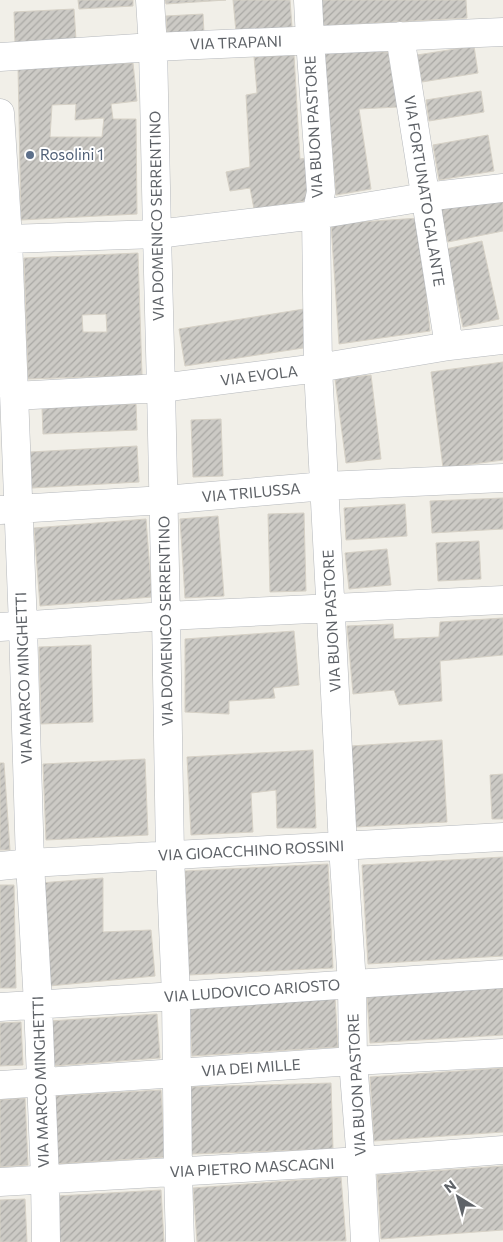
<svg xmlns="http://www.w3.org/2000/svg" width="503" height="1242" viewBox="0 0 503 1242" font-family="Commissioner,sans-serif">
  <defs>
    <pattern id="building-hatch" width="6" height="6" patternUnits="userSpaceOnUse" patternTransform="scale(1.25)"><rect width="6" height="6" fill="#cccac5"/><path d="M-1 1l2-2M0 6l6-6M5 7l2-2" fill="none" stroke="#a9a8a4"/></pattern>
  </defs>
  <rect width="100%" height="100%" fill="#f1efe8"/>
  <path fill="url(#building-hatch)" stroke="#d6d1c6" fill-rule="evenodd" d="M 78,0 L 133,0 L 133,6 L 79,9 Z
    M 165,0 L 226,0 L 166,4 Z
    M 233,0 L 290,0 L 292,27 L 236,32 Z
    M 320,0 L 466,0 L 467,18 L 321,26 Z
    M 74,9 L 76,40 L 15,43 L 14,12 Z
    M 203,14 L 204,33 L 167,35 L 166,16 Z
    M 474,46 L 478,73 L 422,82 L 417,55 Z
    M 324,51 L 388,52 L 398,107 L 359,109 L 371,189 L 336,195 Z
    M 294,55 L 300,159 L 306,158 L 312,200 L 254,209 L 250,188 L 230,191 L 226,172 L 250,167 L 246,95 L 257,93 L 254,57 Z
    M 133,63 L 137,101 L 111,104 L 113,119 L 136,119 L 137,214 L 21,220 L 18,67 ZM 76,104 L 75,120 L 104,118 L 102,137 L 50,137 L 52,105 Z
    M 481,91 L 484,112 L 429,121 L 426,100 Z
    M 488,135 L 494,171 L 439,180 L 433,145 Z
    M 503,194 L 503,231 L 448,242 L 440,207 Z
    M 419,218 L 430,331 L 339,344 L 331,224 Z
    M 482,241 L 499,319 L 463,327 L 446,249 Z
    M 138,253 L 142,375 L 28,379 L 24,258 ZM 106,314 L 107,332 L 83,332 L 82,315 Z
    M 304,309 L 310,347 L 185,366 L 179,329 Z
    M 503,362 L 503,460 L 443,468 L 431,372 Z
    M 371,375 L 381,459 L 346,463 L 335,379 Z
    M 136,404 L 137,430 L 43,434 L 42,408 Z
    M 221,419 L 223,476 L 193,477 L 191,420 Z
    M 137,446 L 139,482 L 32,488 L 30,452 Z
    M 503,498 L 503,529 L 432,533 L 430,501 Z
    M 405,504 L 407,536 L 346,540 L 344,508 Z
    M 304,513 L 306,591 L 270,592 L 268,514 Z
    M 218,516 L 224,596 L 185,598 L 180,519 Z
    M 146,519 L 152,597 L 40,606 L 34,528 Z
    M 479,541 L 481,579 L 438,581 L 436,543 Z
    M 387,549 L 391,585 L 349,589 L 345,553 Z
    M 503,618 L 503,655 L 440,661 L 442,701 L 399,705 L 394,690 L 353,694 L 347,626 L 393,624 L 394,639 L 439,637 L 440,622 Z
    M 294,631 L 299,685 L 273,688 L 275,698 L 229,701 L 229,714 L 185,712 L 185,639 Z
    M 91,645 L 93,722 L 41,724 L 39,647 Z
    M 442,740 L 447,822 L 356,827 L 351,746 Z
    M 313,750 L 316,828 L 277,828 L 276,790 L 251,793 L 253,832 L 191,835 L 187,757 Z
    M 145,759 L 148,835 L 46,840 L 43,764 Z
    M 0,763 L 4,763 L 10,850 L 0,850 Z
    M 503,774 L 503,819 L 492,819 L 490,775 Z
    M 503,857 L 503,956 L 368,964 L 362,865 Z
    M 328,864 L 333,968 L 189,975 L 185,871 Z
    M 103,878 L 103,932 L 151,930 L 155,976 L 49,986 L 40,883 Z
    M 0,885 L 14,885 L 16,988 L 0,988 Z
    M 503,987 L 503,1035 L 370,1043 L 367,996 Z
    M 335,997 L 338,1047 L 192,1056 L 189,1006 Z
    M 157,1014 L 160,1058 L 53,1066 L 50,1021 Z
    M 21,1022 L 23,1065 L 0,1066 L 0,1023 Z
    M 503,1068 L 503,1132 L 374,1141 L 370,1077 Z
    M 331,1083 L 333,1149 L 191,1154 L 189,1087 Z
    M 161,1090 L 165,1157 L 56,1164 L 53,1096 Z
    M 25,1098 L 28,1165 L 0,1167 L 0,1100 Z
    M 503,1166 L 503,1230 L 381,1239 L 377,1175 Z
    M 341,1177 L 346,1241 L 197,1242 L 193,1188 Z
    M 161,1190 L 164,1242 L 59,1242 L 57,1196 Z
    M 25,1199 L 27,1242 L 0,1242 L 0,1200 Z"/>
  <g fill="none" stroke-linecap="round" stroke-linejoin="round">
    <g stroke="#b5b8bc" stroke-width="29">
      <path id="minor" d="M 150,0 L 153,47 L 157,234 L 161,388 L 166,616 L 170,856 L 176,996 L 178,1172 L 180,1242
        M 308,0 L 310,40 L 321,192 L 316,215 L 318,368 L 343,846 L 352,984 L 353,1061 L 361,1161 L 365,1242
        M 400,36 L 449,346
        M 0,57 L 153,47 L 503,32
        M 0,113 L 8,239 L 23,626 L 30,863 L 38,1004 L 45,1179 L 46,1242
        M 8,239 L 157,234 L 316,215 L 425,197 L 503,188
        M 14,396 L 161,388 L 318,368 L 449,346 L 503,340
        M 0,510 L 164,500 L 325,486 L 503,478
        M 0,627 L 166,616 L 503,600
        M 0,866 L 30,863 L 503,837
        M 0,1007 L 176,996 L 503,974
        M 0,1085 L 353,1061 L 503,1053
        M 0,1182 L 361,1161 L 503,1150"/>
    </g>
    <use href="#minor" stroke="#fff" stroke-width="28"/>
  </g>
  <circle fill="#5c6f8a" stroke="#fff" stroke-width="2" cx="30" cy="155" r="5"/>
  <g text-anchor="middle" stroke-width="4" stroke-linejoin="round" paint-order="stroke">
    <g font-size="15" fill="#5f6368" stroke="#fff">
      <text transform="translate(236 43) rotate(-2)" y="5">VIA TRAPANI</text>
      <text transform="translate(314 127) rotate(-93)" y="5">VIA BUON PASTORE</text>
      <text transform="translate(424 191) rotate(81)" y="5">VIA FORTUNATO GALANTE</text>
      <text transform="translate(157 216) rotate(-91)" y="5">VIA DOMENICO SERRENTINO</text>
      <text transform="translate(259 376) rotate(-7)" y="5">VIA EVOLA</text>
      <text transform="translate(251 493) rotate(-5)" y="5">VIA TRILUSSA</text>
      <text transform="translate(166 621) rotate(-91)" y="5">VIA DOMENICO SERRENTINO</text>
      <text transform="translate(332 621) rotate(-93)" y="5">VIA BUON PASTORE</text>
      <text transform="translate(24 678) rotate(-92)" y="5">VIA MARCO MINGHETTI</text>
      <text transform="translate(251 851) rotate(-3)" y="5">VIA GIOACCHINO ROSSINI</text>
      <text transform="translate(252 991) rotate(-4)" y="5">VIA LUDOVICO ARIOSTO</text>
      <text transform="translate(251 1068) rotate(-4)" y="5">VIA DEI MILLE</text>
      <text transform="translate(41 1082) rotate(-92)" y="5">VIA MARCO MINGHETTI</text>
      <text transform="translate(357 1085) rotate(-93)" y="5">VIA BUON PASTORE</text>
      <text transform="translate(252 1168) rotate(-3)" y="5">VIA PIETRO MASCAGNI</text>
    </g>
    <g font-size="15" fill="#4e5e75" stroke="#fff" text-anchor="start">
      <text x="40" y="160">Rosolini 1</text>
    </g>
  </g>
  <g transform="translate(458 1197) rotate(323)" stroke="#ffffff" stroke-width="4" paint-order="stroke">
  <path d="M0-4L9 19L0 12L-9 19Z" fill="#5f6368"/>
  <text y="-8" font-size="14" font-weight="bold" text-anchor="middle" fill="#5f6368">N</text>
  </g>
</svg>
